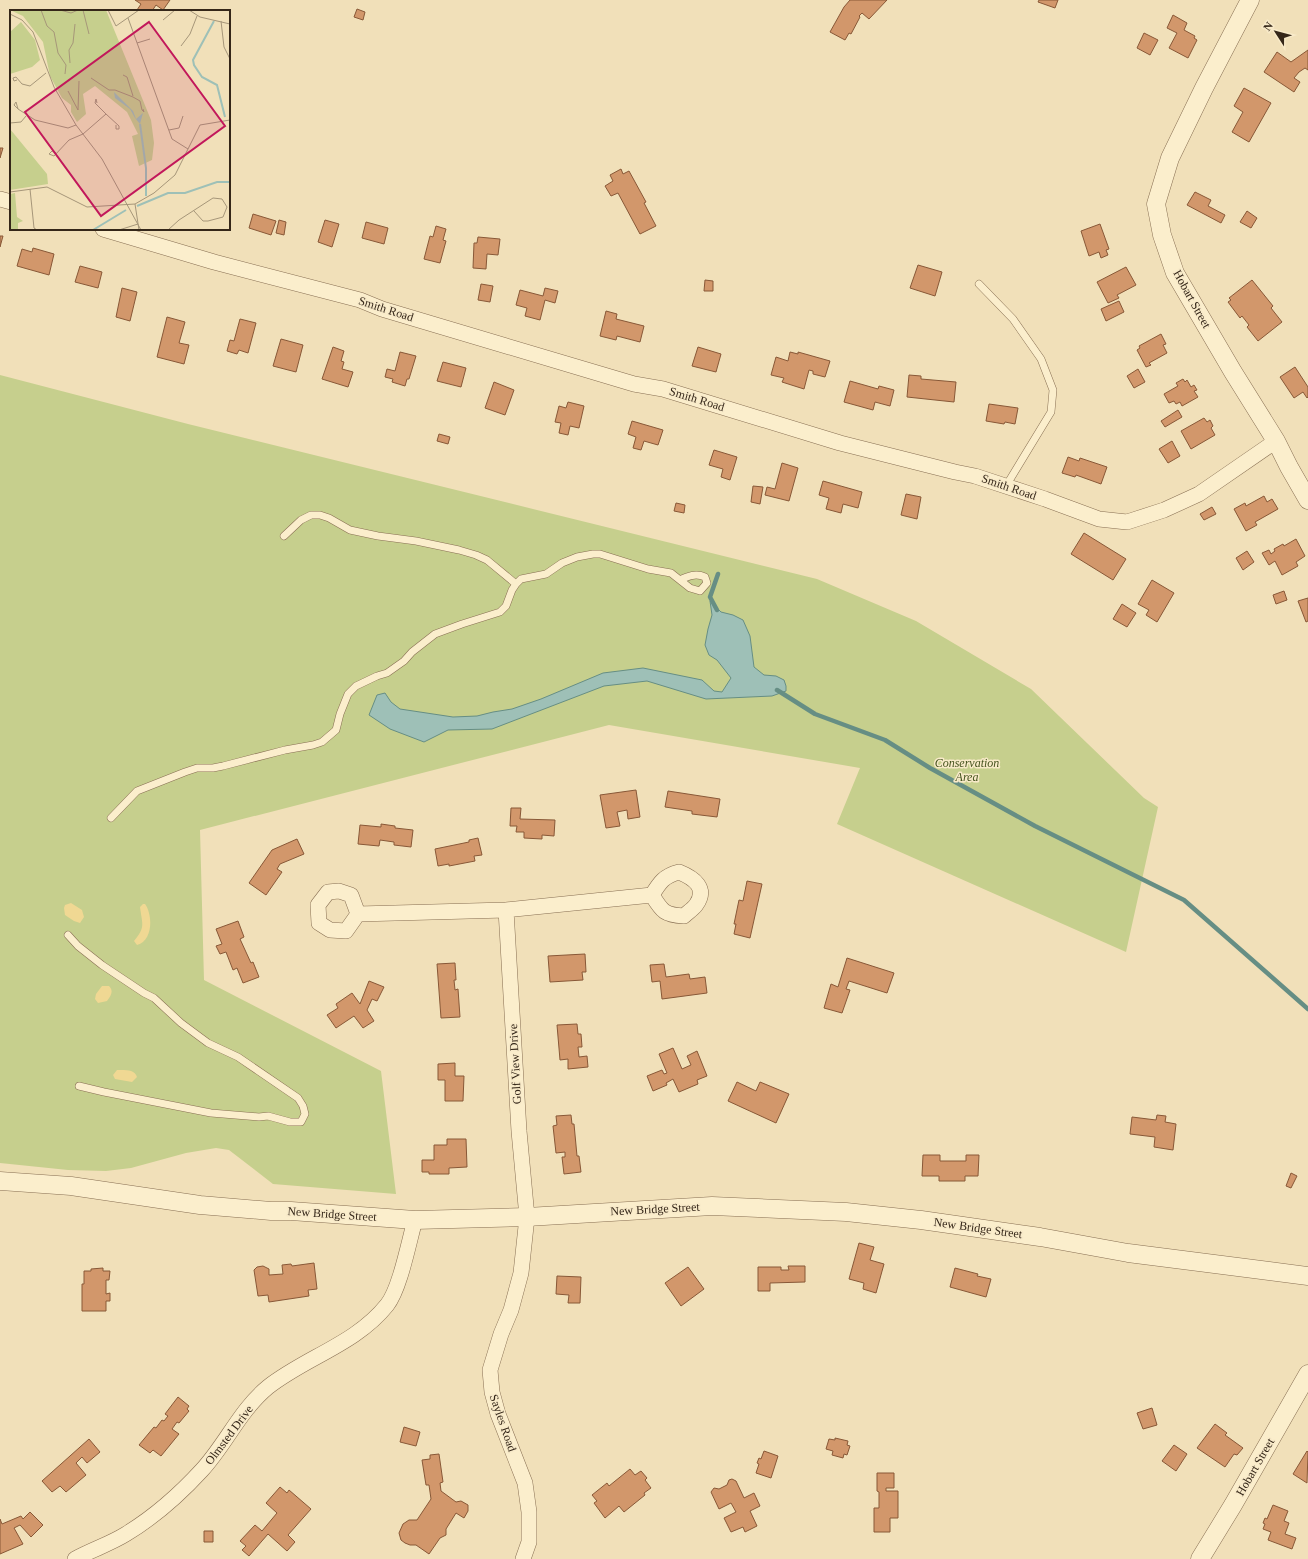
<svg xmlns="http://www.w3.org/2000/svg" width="1308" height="1559" viewBox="0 0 1308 1559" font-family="'Times New Roman',serif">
  <rect width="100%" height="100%" fill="#f1e0b9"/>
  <path fill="#c6cf8d" d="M 0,375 L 188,424 L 817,579 L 916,621 L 1031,689 L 1144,798 L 1158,807 L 1126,952 L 837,824 L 860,768 L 609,725 L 200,830 L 204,980 L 381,1071 L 396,1194 L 273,1184 L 229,1150 L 216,1148 L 186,1153 L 131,1168 L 106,1171 L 68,1170 L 0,1163 Z"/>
  <path fill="#f0d893" d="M 71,903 L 82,910 L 84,917 L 80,923 L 74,921 L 65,915 L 64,908 L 65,905 Z
    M 143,904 L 145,904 C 153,915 153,941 137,945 L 134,941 C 146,927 142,924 140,907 Z
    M 102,986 L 109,986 C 114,991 111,996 107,1001 L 98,1003 L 95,999 L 96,994 Z
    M 117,1070 C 124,1070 135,1069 137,1077 L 132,1082 L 115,1079 L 113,1075 Z"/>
  <path fill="#9ec0b7" stroke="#668e84" d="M 710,601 L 721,612 L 733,615 L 743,620 L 750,636 L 754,667 L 764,675 L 776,676 L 784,680 L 786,686 L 786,691 L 772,696 L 706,699 L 647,681 L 604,686 L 492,729 L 448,730 L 424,742 L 390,729 L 369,715 L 377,695 L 385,693 L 391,702 L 400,709 L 453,717 L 477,716 L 493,712 L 512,709 L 541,699 L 603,673 L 643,668 L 702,680 L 714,691 L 722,692 L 731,678 L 717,660 L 709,655 L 705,645 L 708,629 L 712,615 Z"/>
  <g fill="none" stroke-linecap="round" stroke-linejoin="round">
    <path stroke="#668e84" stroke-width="4.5" d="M 717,610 L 710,597 L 718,574
      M 777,690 L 815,714 L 885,740 L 930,768 L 1035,826 L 1184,900 L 1308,1009"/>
  </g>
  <path fill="#d2976b" stroke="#885837" d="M 135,0 L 170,0 L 163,10 L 156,5 L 152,11 L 140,11 L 137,10 L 141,4 Z
    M 850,0 L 887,0 L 869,19 L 862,13 L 859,16 L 860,17 L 851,34 L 849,33 L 845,40 L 830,32 L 844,7 Z
    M 1039,0 L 1058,0 L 1055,8 L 1038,2 Z
    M 357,9 L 365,12 L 363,20 L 354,17 Z
    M 1173,15 L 1187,23 L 1184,30 L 1195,36 L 1194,38 L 1197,40 L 1188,58 L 1169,48 L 1177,33 L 1167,28 Z
    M 1144,33 L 1158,40 L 1150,55 L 1137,48 Z
    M 1308,50 L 1308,70 L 1305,68 L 1299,72 L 1294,78 L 1300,82 L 1294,92 L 1264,72 L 1277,52 L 1291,62 Z
    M 1244,88 L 1271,103 L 1249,142 L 1232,132 L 1243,112 L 1234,106 Z
    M 0,148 L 3,148 L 0,158 Z
    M 621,169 L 623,174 L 629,171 L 646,202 L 644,203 L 656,226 L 640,234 L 618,193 L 611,196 L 605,186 L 613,181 L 610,175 Z
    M 1195,192 L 1211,200 L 1208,206 L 1225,215 L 1221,223 L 1187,205 Z
    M 1247,211 L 1257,218 L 1251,228 L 1240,222 Z
    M 253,214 L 276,221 L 271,235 L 249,228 Z
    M 279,220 L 286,222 L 284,235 L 276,233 Z
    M 325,220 L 339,224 L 332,247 L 318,242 Z
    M 366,222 L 388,228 L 384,244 L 362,238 Z
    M 1100,224 L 1109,249 L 1106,250 L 1108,255 L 1101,258 L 1099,252 L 1089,256 L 1081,231 Z
    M 436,226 L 446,229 L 443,240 L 446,241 L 440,263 L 424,259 L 430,236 L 433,237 Z
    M 0,236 L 3,236 L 0,247 Z
    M 478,237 L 500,239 L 498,255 L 487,254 L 486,269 L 473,268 L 474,243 L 477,243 Z
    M 33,248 L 54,254 L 49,275 L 17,266 L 22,249 L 32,252 Z
    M 918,265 L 942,272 L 935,296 L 910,288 Z
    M 80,266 L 102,272 L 98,288 L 75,282 Z
    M 1126,267 L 1136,285 L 1117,295 L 1119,298 L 1108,303 L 1097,282 Z
    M 705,280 L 713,281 L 713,291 L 704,291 Z
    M 1252,280 L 1273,306 L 1271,308 L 1282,322 L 1258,341 L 1247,327 L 1249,325 L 1242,316 L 1240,318 L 1228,302 L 1231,300 L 1229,298 Z
    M 481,284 L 493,286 L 490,302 L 478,300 Z
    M 122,288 L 137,292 L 130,321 L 116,317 Z
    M 545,288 L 558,291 L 555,303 L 545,300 L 540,320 L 525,316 L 527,308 L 516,305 L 520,290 L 543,296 Z
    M 1119,301 L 1124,312 L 1106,321 L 1101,309 Z
    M 606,311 L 617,314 L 616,319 L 644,326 L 640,342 L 617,336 L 616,340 L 600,336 Z
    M 167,317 L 185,322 L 179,343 L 189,345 L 184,364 L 157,357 Z
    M 240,319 L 256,323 L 248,353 L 239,350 L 237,354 L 227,351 L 230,340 L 234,341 Z
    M 1161,334 L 1166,344 L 1163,345 L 1167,353 L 1149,363 L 1151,365 L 1146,367 L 1137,350 L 1140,348 L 1139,346 Z
    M 281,339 L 303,345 L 296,372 L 273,366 Z
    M 333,347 L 344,351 L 341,361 L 344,362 L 342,369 L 353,372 L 348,387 L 322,379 Z
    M 698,347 L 721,354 L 716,372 L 692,366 Z
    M 400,352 L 416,356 L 409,379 L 407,379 L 405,386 L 392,382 L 393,379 L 385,377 L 387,369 L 395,371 Z
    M 790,352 L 798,354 L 798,352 L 830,361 L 825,377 L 813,374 L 813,371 L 809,370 L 804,389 L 782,382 L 784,378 L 771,375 L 776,357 L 788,361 Z
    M 443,362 L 466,368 L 461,387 L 437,381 Z
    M 1295,367 L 1308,387 L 1308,397 L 1307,398 L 1303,392 L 1294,398 L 1280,377 Z
    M 1138,369 L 1145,382 L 1134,388 L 1127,376 Z
    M 909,375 L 921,376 L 921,379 L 956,382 L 954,402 L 907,397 Z
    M 1183,379 L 1185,382 L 1187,380 L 1191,387 L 1194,385 L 1197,390 L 1194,391 L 1198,397 L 1182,406 L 1180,402 L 1176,404 L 1174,401 L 1169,403 L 1164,394 L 1178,386 L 1176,383 Z
    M 850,381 L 878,389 L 879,386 L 894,390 L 890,406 L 875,402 L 873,410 L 844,402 Z
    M 494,382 L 514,390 L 505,415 L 485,408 Z
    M 568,402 L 584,406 L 579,428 L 570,426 L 568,435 L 559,433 L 561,423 L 555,422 L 559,406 L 566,408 Z
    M 989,404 L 1018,408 L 1015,424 L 1005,422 L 1004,424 L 986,421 Z
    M 1178,410 L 1182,417 L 1165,427 L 1161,421 Z
    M 1204,418 L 1207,422 L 1210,420 L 1213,426 L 1211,428 L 1215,435 L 1191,449 L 1181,431 Z
    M 632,421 L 663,430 L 658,445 L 644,441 L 641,450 L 633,448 L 636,437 L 628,434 Z
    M 439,434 L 450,437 L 448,444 L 437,441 Z
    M 1172,441 L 1180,456 L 1168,463 L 1159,449 Z
    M 714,450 L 737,457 L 730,480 L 721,477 L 723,469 L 709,465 Z
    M 1068,457 L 1079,461 L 1080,458 L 1107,467 L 1101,484 L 1076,475 L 1075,477 L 1062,473 Z
    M 782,463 L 798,468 L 789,501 L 765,495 L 767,487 L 775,489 Z
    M 823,481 L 862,492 L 858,508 L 843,504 L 841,513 L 826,509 L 829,498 L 819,495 Z
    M 753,486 L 763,487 L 760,504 L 751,502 Z
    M 906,494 L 921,497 L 917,519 L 901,515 Z
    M 1264,496 L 1267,502 L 1272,499 L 1278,509 L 1255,522 L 1257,525 L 1246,531 L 1234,509 L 1245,503 L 1246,506 Z
    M 676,503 L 685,505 L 684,513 L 674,511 Z
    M 1212,507 L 1216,514 L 1204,520 L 1200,514 Z
    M 1084,533 L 1126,559 L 1113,580 L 1071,554 Z
    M 1296,539 L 1305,556 L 1296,562 L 1298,566 L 1282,575 L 1275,561 L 1269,565 L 1262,553 L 1269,550 L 1271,554 L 1275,551 L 1274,549 L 1283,544 L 1284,546 Z
    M 1247,551 L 1254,562 L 1243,570 L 1236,558 Z
    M 1152,580 L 1174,593 L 1157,622 L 1146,615 L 1149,610 L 1138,604 Z
    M 1284,591 L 1287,600 L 1276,604 L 1273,595 Z
    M 1308,598 L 1308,621 L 1306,622 L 1298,601 Z
    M 1122,604 L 1136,613 L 1127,627 L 1113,619 Z
    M 636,790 L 640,817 L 628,819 L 627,810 L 617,812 L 620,826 L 606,828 L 600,795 Z
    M 668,791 L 720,799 L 717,817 L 692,814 L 692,811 L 665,807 Z
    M 511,808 L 521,808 L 520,819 L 555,820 L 554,836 L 542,835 L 542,839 L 524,838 L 524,832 L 516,832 L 517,826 L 510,826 Z
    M 381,824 L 395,826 L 395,828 L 413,830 L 411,847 L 394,845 L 394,842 L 380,840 L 379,846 L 358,844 L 360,825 L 381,827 Z
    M 478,838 L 482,855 L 474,856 L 475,861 L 449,866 L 449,864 L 438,866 L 435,849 L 469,842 L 469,840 Z
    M 297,839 L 304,854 L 280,864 L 277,869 L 282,872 L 266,895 L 249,883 L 272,850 Z
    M 747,881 L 762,884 L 750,938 L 734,934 L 736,924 L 734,924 L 739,900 L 743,901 Z
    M 238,921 L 244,937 L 240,939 L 251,963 L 253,962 L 259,977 L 243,983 L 237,968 L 233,970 L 226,952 L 220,954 L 216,946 L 222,944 L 216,929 Z
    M 585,954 L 586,972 L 582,972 L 583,980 L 550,982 L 548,956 Z
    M 847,958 L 894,973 L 887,993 L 849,981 L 846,989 L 850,990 L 842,1013 L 824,1008 L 831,984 L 838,987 Z
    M 455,963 L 456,980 L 454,980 L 455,990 L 458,989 L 460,1017 L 441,1018 L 437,964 Z
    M 664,964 L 666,977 L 689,974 L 690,979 L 705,977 L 707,993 L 662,999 L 660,981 L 652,982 L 650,965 Z
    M 369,981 L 384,987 L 377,1001 L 372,999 L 367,1010 L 374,1021 L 363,1028 L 354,1016 L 336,1028 L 327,1015 L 338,1008 L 336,1004 L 352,993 L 360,1004 Z
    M 577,1024 L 578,1034 L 581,1034 L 582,1047 L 578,1047 L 579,1057 L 587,1056 L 588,1067 L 568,1069 L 568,1059 L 560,1060 L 557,1025 Z
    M 673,1048 L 682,1069 L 691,1065 L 687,1056 L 697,1051 L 707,1076 L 697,1080 L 698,1084 L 679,1092 L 673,1079 L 666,1083 L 667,1085 L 653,1091 L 647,1076 L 662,1070 L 664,1074 L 667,1073 L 659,1054 Z
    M 455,1063 L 455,1076 L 464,1076 L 463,1101 L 445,1101 L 445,1080 L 438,1080 L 438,1064 Z
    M 737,1082 L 756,1091 L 760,1082 L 789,1094 L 776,1123 L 728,1101 Z
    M 571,1115 L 572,1124 L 574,1124 L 577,1156 L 579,1156 L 581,1172 L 564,1174 L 562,1157 L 565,1157 L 565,1152 L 556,1153 L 553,1126 L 557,1125 L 556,1116 Z
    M 1157,1115 L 1166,1116 L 1165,1122 L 1176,1124 L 1173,1150 L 1154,1147 L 1155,1137 L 1130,1134 L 1132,1117 L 1156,1120 Z
    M 447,1139 L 466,1139 L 467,1167 L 449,1168 L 449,1174 L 429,1174 L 429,1172 L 422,1172 L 422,1160 L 434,1160 L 434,1145 L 447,1145 Z
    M 923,1155 L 940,1155 L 940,1161 L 966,1161 L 966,1155 L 979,1155 L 978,1176 L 965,1176 L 965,1181 L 939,1181 L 939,1176 L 922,1176 Z
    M 1291,1173 L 1297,1176 L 1291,1188 L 1286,1186 Z
    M 859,1243 L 874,1247 L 870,1260 L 884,1264 L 876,1293 L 863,1289 L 864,1283 L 849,1279 Z
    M 314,1263 L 317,1289 L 308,1290 L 309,1296 L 269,1302 L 268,1295 L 258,1296 L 254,1270 L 257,1267 L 263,1266 L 269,1269 L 269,1275 L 283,1274 L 282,1265 L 291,1264 L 292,1266 Z
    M 788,1266 L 805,1266 L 805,1282 L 770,1283 L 770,1291 L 758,1291 L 758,1267 L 781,1267 L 781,1270 L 789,1270 Z
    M 688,1267 L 704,1289 L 681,1306 L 665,1283 Z
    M 103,1268 L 103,1271 L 110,1271 L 109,1280 L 106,1280 L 106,1294 L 110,1293 L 110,1301 L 106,1301 L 106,1311 L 82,1311 L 82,1284 L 84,1284 L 84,1271 L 91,1271 L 91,1269 Z
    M 955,1268 L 978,1274 L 977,1276 L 991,1279 L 986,1297 L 950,1287 Z
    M 557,1276 L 581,1277 L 580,1303 L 568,1303 L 569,1295 L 556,1294 Z
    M 178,1397 L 189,1406 L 187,1409 L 189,1411 L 179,1423 L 177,1422 L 172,1429 L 179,1434 L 161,1456 L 153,1450 L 150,1453 L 139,1445 L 154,1427 L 156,1428 L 162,1420 L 164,1421 L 168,1416 L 165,1414 Z
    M 1152,1408 L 1157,1425 L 1143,1429 L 1137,1413 Z
    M 1215,1424 L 1227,1433 L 1225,1435 L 1243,1448 L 1237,1455 L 1234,1454 L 1225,1467 L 1197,1448 Z
    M 404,1427 L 420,1432 L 416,1446 L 400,1442 Z
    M 835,1438 L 848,1441 L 847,1445 L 850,1446 L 847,1455 L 844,1454 L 843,1458 L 832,1455 L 833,1451 L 826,1449 L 829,1439 L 835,1440 Z
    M 89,1439 L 100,1452 L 87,1463 L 82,1457 L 76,1463 L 86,1475 L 66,1492 L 60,1486 L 52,1492 L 42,1481 Z
    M 1174,1445 L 1187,1454 L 1176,1471 L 1162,1461 Z
    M 764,1451 L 778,1456 L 771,1478 L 756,1473 L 759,1464 L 757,1463 L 759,1458 L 761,1459 Z
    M 1307,1451 L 1308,1452 L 1307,1483 L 1293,1474 Z
    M 439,1454 L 443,1482 L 440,1483 L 441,1491 L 456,1502 L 461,1501 L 468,1505 L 468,1511 L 464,1518 L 456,1513 L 446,1529 L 446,1535 L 440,1538 L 429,1554 L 416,1545 L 410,1545 L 405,1543 L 401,1540 L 399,1533 L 403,1524 L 409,1520 L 417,1520 L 431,1499 L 429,1485 L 426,1485 L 422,1460 L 430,1459 L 430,1455 Z
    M 630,1469 L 635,1475 L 641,1471 L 647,1478 L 645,1480 L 651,1488 L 644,1493 L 645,1495 L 624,1512 L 619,1506 L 605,1518 L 594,1503 L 597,1501 L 592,1495 L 607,1483 L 609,1486 Z
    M 877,1473 L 894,1473 L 894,1488 L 886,1488 L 886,1491 L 898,1491 L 898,1518 L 890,1518 L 890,1532 L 874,1532 L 874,1508 L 879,1508 L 879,1492 L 877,1491 Z
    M 732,1479 L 736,1481 L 744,1498 L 754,1493 L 760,1506 L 750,1511 L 757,1526 L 745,1532 L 743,1527 L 731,1532 L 724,1518 L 736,1512 L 731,1503 L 719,1509 L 711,1492 L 714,1488 L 719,1489 L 727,1485 L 729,1480 Z
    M 280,1487 L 287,1493 L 289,1490 L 311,1509 L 288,1535 L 295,1542 L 287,1551 L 268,1534 L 249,1556 L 242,1550 L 246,1546 L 240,1541 L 255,1525 L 262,1531 L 277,1513 L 266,1503 Z
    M 1273,1505 L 1288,1511 L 1284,1521 L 1289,1523 L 1285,1534 L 1296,1538 L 1292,1549 L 1268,1540 L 1271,1532 L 1263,1529 L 1265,1524 L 1263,1523 L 1265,1518 L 1267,1519 Z
    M 30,1512 L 43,1525 L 31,1537 L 20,1525 L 14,1528 L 23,1544 L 0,1554 L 0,1519 L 2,1524 L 21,1516 L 23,1519 Z
    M 204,1531 L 213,1531 L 213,1542 L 204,1542 Z"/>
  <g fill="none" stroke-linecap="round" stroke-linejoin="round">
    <g stroke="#886f53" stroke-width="8">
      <path id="service" d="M 979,284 L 1013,319 L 1041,359 L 1053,390 L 1051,412 L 1006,486
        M 284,536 L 301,520 L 311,515 L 320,515 L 329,518 L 350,530 L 378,536 L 416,541 L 459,550 L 476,555 L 487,560 L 516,584
        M 111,818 L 137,791 L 185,772 L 197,768 L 213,768 L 223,766 L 285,750 L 313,745 L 322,742 L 336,730 L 340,714 L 348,694 L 356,686 L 377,676 L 387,673 L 404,661 L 412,652 L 435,634 L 462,624 L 500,612 L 506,606 L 512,590 L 516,584 L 521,579 L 546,574 L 562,563 L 577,557 L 593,554 L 600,554 L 648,569 L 671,573 L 690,588 L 700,591 L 707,583 L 705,577 C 696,573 688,576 680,580
        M 68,935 L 78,946 L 102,965 L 144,993 L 154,998 L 181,1023 L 208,1043 L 238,1057 L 298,1098 L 303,1106 L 305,1114 L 301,1122 L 290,1122 L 268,1116 L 259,1117 L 211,1113 L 104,1092 L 79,1086"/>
    </g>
    <g stroke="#886f53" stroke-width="16">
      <path id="minor" d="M 0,199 L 11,202
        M 103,229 L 214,262 L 360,300 L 382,309 L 634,384 L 663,389 L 840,443 L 955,472 L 975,476 L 1045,499 L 1099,519 L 1127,522 L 1164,510 L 1199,494 L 1276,441
        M 506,910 L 652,895 C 660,882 664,876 679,872 C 694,878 708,888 696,905 C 693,909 687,913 684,916 C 664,915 662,911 652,895
        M 358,914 L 351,895 L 339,891 L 328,892 L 318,905 L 319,923 L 330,930 L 346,931 L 358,914 L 506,910 L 519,1131 L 527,1217 L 521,1273 L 511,1310 L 501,1334 L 490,1370 L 492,1392 L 498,1414 L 525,1483 L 529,1512 L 529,1542 L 523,1559
        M 75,1559 C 91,1550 110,1544 126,1534 C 154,1517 180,1494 202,1470 C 226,1444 240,1410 268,1387 C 306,1357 356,1344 387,1305 C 400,1289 409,1241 415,1220"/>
    </g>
    <g stroke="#886f53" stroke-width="19">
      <path id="tertiary" d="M 1250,0 L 1204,88 L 1170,158 L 1156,204 L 1162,235 L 1175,273 L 1233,372 L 1276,441 L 1289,467 L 1308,500
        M 0,1181 L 71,1186 L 200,1205 L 271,1211 L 291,1211 L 415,1220 L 527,1217 L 712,1206 L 846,1212 L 921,1220 L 1040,1237 L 1128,1253 L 1308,1276
        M 1200,1559 L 1233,1505 L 1308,1374"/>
    </g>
    <use href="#service" stroke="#fbeecc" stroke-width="7"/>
    <use href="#minor" stroke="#fbeecc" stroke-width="15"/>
    <use href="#tertiary" stroke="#fbeecc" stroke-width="18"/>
  </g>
  <g text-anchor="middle" stroke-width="3" stroke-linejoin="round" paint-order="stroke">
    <g font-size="12" fill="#352719" stroke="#f8eac9">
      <text transform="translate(1192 299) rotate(61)" y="4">Hobart Street</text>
      <text transform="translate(386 309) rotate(18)" y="4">Smith Road</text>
      <text transform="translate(697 399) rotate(17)" y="4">Smith Road</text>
      <text transform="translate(1009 487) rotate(19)" y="4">Smith Road</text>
      <text transform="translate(515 1064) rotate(-93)" y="4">Golf View Drive</text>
      <text transform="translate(655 1209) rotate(-3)" y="4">New Bridge Street</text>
      <text transform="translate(332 1214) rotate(4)" y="4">New Bridge Street</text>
      <text transform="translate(978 1228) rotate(8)" y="4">New Bridge Street</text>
      <text transform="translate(503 1423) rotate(71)" y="4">Sayles Road</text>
      <text transform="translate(229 1435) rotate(-53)" y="4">Olmsted Drive</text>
      <text transform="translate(1255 1467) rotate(-60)" y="4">Hobart Street</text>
    </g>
    <g font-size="12" font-style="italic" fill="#45531e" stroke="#f8eac9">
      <text x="967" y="767">Conservation<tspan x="967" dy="14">Area</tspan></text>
    </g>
  </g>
  <g transform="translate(10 10)">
    <rect width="220" height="220" fill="#f1e0b9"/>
    <path d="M 0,0 L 96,0 L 141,110 L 144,133 L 142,150 L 129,156 L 122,126 L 128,124 L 117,102 L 85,76 L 73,84 L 76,104 L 67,112 L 61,102 L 61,95 L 52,88 L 40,66 L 33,32 L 13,6 ZM 11,12 L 25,30 L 30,50 L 22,57 L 0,64 L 0,22 ZM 0,119 L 37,164 L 38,174 L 0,180 ZM 5,183 L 7,207 L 13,211 L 8,213 L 8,220 L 0,220 L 0,184 Z" fill="#c6cf8d"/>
    <path d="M 104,82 L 123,101 L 126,109 L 133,103 L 130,114 L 125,108 L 120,99 L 105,88 Z" fill="#9ec0b7"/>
    <path fill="none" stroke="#9ec0b7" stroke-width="2" d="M 204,11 L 183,50 L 184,55 L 192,67 L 207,75 L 215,107M 130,114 L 136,158 L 136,186M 127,196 L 158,183 L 175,183 L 207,172 L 220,172M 83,220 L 116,200"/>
    <path fill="none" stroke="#a69679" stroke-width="1" d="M 31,0 L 37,16 L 44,22 L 48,43 L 56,55 L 55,64M 50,0 L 61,3 L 68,0M 73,0 L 79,24M 98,0 L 106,16 L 129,0M 179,0 L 190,7 L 220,14M 0,4 L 12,10 L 23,22 L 44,77 L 66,115 L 92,149 L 131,220M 118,8 L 162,129 L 178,139M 153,10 L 165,0M 211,11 L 214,37 L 220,49M 127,33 L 140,29M 171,36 L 180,24 L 187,6M 60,53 L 59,40 L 63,33 L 65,14M 113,65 L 117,67 L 123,86M 81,68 L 99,80 L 105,80 L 123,87 L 130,91 L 132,100 L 134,102 L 133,99M 7,70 L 4,71 L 3,68 L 6,67 L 12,74 L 20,76 L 36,63M 58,81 L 68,100 L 69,71M 8,99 L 4,95 L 6,92 L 8,99 L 25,110 L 58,118 L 66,115M 96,104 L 109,116 L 109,119 L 106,119 L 106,115M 0,113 L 11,112 L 16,106M 159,120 L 169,118 L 173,106M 46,143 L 42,141 L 39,144 L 44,146 L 59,130 L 73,124 L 96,104 L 85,93 L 86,89 L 87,93M 20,179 L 24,218 L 27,220M 0,182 L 37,177 L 77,197 L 125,194 L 144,183 L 165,165 L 190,115 L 220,110M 125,194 L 129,220M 109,220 L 128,214M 158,220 L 169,210 L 203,188 L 212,189 L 217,197 L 213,207 L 198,211 L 193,211 L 184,201"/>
    <path fill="#c2185b" fill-opacity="0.15" stroke="#c2185b" stroke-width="2" d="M 139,12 L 215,116 L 91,206 L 15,102 Z"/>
    <rect width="220" height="220" fill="none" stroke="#352719" stroke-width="2"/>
  </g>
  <g transform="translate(1276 32) rotate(306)" stroke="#f8eac9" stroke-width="3" paint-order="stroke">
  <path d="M0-3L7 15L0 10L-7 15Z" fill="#352719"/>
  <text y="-6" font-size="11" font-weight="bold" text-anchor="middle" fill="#352719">N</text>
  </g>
</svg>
